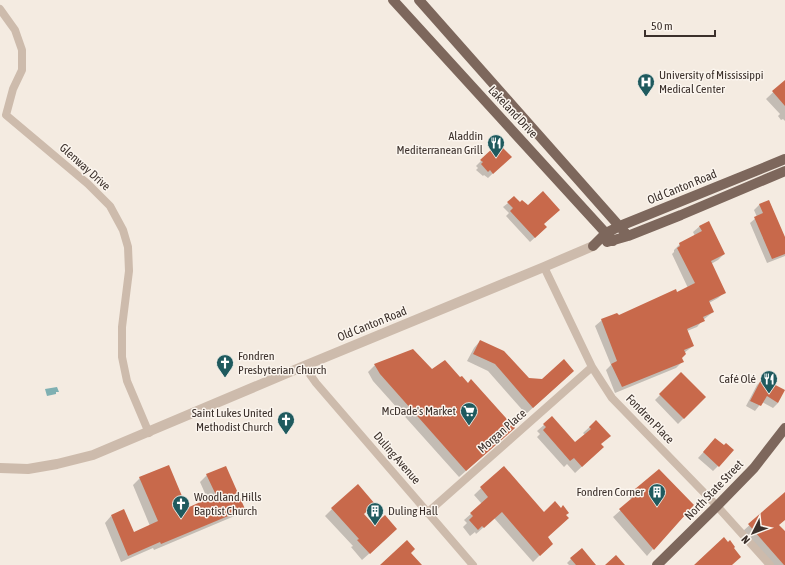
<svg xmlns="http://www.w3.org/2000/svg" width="785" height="565" viewBox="0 0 785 565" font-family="'Asap Condensed',sans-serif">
  <rect width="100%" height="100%" fill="#f4ebe1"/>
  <path fill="#7fb0b2" d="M 57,387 L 59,392 L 56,392 L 56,394 L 47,396 L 45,389 Z"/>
  <path fill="#0003" d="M 785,81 L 785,121 L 783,119 L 781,120 L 778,116 L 780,114 L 766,99 Z
    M 494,148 L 510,157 L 488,178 L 484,175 L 483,176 L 476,170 L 478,168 L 476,166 Z
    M 769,201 L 785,239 L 785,256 L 767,263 L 750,223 L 757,217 L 754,210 L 759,205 Z
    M 508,203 L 520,204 L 528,207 L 543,224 L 541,232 L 530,242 L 506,216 L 509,213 L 503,207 Z
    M 700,226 L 724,254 L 718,260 L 711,264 L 725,292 L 718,298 L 709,303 L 713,312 L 703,320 L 697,327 L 687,331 L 693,346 L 684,353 L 681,358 L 682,362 L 676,368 L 615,393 L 606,370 L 611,365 L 595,326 L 602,320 L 618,316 L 677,294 L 688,288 L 672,254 L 674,252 L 674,250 L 680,244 L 695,236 L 693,232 Z
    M 480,341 L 528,379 L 542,380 L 566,378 L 526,414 L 488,371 L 467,361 L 474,348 Z
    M 375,365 L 432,371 L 507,435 L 459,477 L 373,381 L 368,372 Z
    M 681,374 L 705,397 L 678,424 L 655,400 Z
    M 762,380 L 778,403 L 773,408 L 762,402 L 755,411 L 746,406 L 757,385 Z
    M 552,418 L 575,444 L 585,435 L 583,433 L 596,421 L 600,444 L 603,447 L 575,473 L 567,464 L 564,467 L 537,437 L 540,434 L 537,431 Z
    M 711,444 L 718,466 L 713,471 L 698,458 Z
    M 503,467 L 547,537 L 545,550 L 533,562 L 494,518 L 476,534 L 475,532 L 470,536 L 463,527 L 467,523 L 464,520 L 482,504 L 474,495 Z
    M 659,470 L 653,549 L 647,556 L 613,517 L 632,500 L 629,497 Z
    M 207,475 L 243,509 L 237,515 L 154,550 L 153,548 L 121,562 L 105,523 L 111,516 L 133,533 L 150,526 L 133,485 L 140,478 L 187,509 L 208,500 L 200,482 Z
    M 785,493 L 785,519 L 778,525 L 785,532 L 785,565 L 771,565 L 742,532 Z
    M 332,509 L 363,514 L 374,526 L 389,536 L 362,560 L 351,547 L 353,546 L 325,516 Z
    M 571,559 L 595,565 L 569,565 L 567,563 Z"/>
  <path fill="#c8694b" d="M 785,80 L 785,106 L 772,91 Z
    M 499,144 L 512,157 L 493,174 L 490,170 L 488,172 L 481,164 L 483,162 L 480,160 L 494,147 L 495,148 Z
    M 543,191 L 560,210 L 544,224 L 547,227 L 535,238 L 510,211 L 513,208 L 507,202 L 514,196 L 520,202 L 522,200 L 528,205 Z
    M 769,200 L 785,237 L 785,254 L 772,259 L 754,217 L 763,213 L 759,204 Z
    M 709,221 L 725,254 L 711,261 L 726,293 L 709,301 L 714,312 L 703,317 L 705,321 L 687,329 L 694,346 L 684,350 L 686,354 L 682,358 L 684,362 L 622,387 L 611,364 L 617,361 L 601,319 L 617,313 L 619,315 L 676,289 L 677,292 L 695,283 L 677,248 L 680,246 L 679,243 L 702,231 L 699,226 Z
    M 480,340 L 504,351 L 529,378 L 542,379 L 564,359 L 574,371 L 533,408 L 495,364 L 473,354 Z
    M 413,349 L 432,369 L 445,360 L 460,377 L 462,376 L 468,383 L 471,379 L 515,428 L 466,471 L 380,374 L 374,364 Z
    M 681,372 L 706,397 L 684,419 L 659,394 Z
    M 762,378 L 785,390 L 778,403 L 767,396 L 761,406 L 750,401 Z
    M 552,416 L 575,442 L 591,429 L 589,427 L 596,420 L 611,436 L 601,444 L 604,447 L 582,467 L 574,458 L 570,461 L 543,430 L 546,427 L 543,424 Z
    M 715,438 L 724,445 L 726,443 L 734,450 L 719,467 L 703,452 Z
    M 169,465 L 187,508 L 216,495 L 206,474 L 226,466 L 245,509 L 161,544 L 160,542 L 128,556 L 111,515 L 124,509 L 134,532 L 158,521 L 139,477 Z
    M 504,466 L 544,512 L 555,501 L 561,508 L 563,505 L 569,513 L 566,515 L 569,518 L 548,537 L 553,544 L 540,556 L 502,512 L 484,528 L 482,526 L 478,530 L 469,520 L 473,516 L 470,513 L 488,497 L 480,487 Z
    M 659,469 L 694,505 L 654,550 L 619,509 L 638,493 L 635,489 Z
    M 358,484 L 375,504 L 364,514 L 374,525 L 385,515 L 397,529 L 370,554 L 357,540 L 359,539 L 331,508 Z
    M 785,492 L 785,520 L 779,525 L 785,531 L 785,565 L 784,565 L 748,524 Z
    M 724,537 L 728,542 L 730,540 L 735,547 L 734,548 L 741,557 L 732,565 L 694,565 Z
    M 407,540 L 415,549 L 411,553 L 422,565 L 380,565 Z
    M 582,548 L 596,565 L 576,565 L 570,558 Z
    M 616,555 L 625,565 L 605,565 Z"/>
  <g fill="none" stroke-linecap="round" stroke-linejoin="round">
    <path stroke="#cdbbac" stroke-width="8" d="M 0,9 L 15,30 L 22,50 L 22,70 L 13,89 L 6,115 L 88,184 L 110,206 L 123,230 L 128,247 L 129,271 L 122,327 L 122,357 L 127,381 L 149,433
      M 544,267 L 592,367 L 612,398 L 717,506 L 770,565
      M 304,366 L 316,383 L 473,565
      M 427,513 L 592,367"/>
    <path stroke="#cdbbac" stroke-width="10" d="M 0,468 L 28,469 L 57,464 L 93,455 L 304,366 L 544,267 L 593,246"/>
    <path stroke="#7d675c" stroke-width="10" d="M 393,0 L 613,241
      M 419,0 L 628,236
      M 607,242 L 628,236 L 681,215 L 785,171
      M 593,246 L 606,233 L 620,226 L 785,159
      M 657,565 L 717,506 L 754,468 L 785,428"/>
  </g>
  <defs>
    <g id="hospital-pin" transform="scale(0.9)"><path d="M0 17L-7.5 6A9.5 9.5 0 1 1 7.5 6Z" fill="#1f5a5e" stroke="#fbf5ee"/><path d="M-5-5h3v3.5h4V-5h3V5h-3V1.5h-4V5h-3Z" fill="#fff"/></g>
    <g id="restaurant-pin" transform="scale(0.9)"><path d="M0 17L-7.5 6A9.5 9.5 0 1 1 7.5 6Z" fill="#1f5a5e" stroke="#fbf5ee"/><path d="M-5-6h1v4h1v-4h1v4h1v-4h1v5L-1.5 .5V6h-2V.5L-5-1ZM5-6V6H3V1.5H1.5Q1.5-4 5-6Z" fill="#fff"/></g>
    <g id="church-pin" transform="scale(0.9)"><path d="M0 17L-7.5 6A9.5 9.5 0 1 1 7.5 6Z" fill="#1f5a5e" stroke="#fbf5ee"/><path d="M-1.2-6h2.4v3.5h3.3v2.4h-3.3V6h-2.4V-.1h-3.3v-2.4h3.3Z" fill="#fff"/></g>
    <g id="supermarket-pin" transform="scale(0.9)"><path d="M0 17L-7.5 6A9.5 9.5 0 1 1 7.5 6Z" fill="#1f5a5e" stroke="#fbf5ee"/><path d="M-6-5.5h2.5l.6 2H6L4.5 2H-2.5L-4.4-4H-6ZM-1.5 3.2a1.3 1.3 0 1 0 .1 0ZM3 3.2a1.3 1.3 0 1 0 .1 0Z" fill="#fff"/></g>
    <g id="building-pin" transform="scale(0.9)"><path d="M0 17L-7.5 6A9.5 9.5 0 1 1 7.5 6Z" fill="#1f5a5e" stroke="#fbf5ee"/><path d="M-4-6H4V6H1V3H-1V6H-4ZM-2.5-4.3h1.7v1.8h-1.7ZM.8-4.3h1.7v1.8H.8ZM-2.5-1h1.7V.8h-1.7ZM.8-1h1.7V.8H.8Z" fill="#fff"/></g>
  </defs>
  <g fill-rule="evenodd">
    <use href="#hospital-pin" x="646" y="82"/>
    <use href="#restaurant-pin" x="496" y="143"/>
    <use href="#church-pin" x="225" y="363"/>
    <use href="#restaurant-pin" x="769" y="379"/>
    <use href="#supermarket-pin" x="469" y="411"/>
    <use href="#church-pin" x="286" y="420"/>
    <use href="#building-pin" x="657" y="492"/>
    <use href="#church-pin" x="181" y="504"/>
    <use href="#building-pin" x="375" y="511"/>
  </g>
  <g text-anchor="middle" stroke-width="3" stroke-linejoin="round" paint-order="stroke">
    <g font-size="12" fill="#3b302b" stroke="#fbf5ee" text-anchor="end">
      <text x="659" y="79" text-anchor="start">University of Mississippi<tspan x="659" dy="14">Medical Center</tspan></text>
      <text x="483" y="140">Aladdin<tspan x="483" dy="14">Mediterranean Grill</tspan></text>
      <text x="238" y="360" text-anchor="start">Fondren<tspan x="238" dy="14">Presbyterian Church</tspan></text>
      <text x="756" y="383">Café Olé</text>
      <text x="456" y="415">McDade's Market</text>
      <text x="273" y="417">Saint Lukes United<tspan x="273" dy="14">Methodist Church</tspan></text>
      <text x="644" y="496">Fondren Corner</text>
      <text x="194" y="501" text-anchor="start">Woodland Hills<tspan x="194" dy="14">Baptist Church</tspan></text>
      <text x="388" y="515" text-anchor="start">Duling Hall</text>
    </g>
    <g font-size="12" fill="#3b302b" stroke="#fbf5ee">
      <text transform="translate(513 112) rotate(47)" y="4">Lakeland Drive</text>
      <text transform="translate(85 167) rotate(42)" y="4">Glenway Drive</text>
      <text transform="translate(682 187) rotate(-22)" y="4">Old Canton Road</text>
      <text transform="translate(372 324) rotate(-22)" y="4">Old Canton Road</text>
      <text transform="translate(650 419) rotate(46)" y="4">Fondren Place</text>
      <text transform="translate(502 431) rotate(-41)" y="4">Morgan Place</text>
      <text transform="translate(397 458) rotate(49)" y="4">Duling Avenue</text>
      <text transform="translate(714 490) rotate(-46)" y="4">North State Street</text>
    </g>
  </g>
  <g transform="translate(753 533) rotate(228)" stroke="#fbf5ee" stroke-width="3" paint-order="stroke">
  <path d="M0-3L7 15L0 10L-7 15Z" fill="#3b302b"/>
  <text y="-6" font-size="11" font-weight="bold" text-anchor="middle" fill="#3b302b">N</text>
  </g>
  <path d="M645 30v6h70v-6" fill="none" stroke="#3b302b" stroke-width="2"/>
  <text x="651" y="30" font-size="12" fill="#3b302b" stroke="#fbf5ee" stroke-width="3" paint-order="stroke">50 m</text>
</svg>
